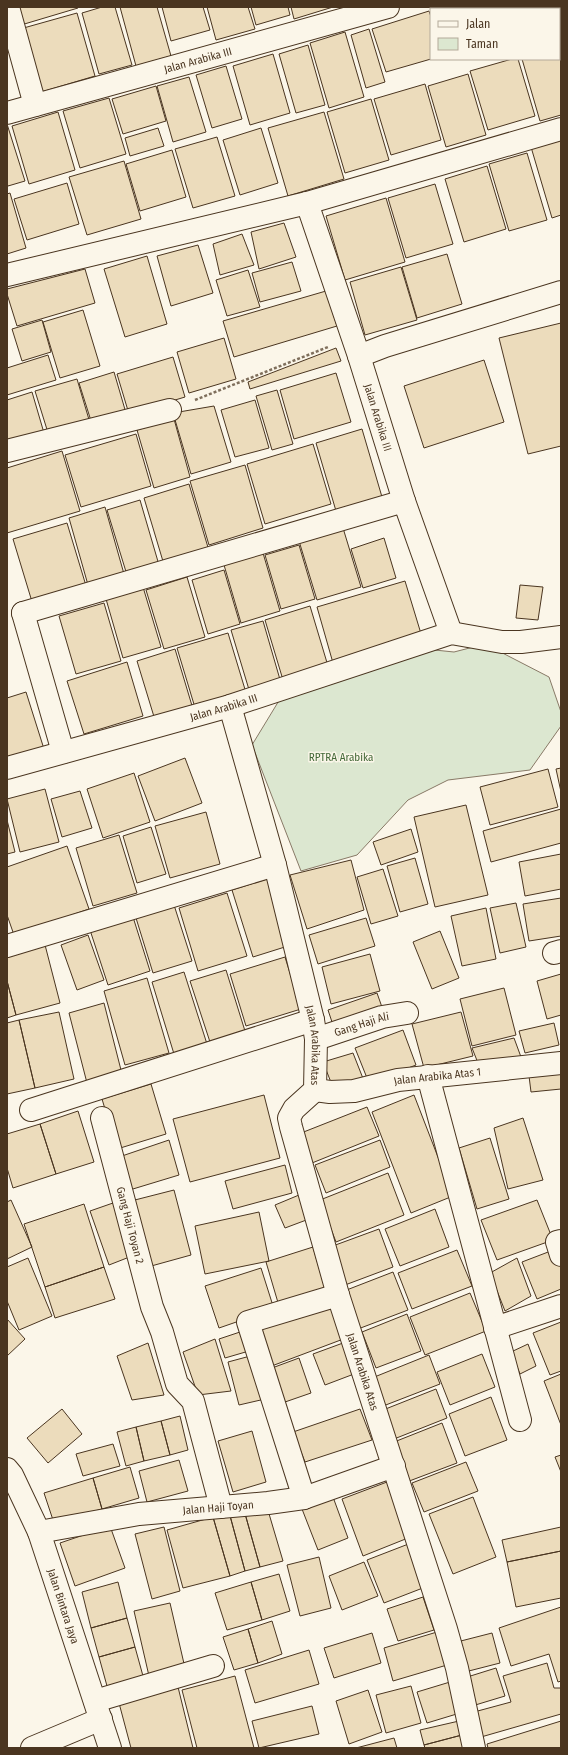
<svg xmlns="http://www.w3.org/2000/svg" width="568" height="1755" viewBox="0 0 568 1755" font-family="'Fira Sans Condensed',sans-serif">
  <rect width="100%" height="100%" fill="#fbf6e9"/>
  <path fill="#dce7d0" stroke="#887966" d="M 485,644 L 549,677 L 561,712 L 561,726 L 530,770 L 448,780 L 408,800 L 357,855 L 301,871 L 252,745 L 283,694 L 415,648 L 454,652 Z"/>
  <path fill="#ecdcbc" stroke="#4a3520" d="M 16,7 L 78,7 L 78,8 L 21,25 Z
    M 102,7 L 115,7 L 132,65 L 99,74 L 82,13 Z
    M 120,7 L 157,7 L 171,56 L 136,66 Z
    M 162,7 L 203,7 L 210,30 L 171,41 Z
    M 207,7 L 248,7 L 255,29 L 216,40 Z
    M 251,7 L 288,7 L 290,15 L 256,25 Z
    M 291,7 L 333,7 L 294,19 Z
    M 437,7 L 470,7 L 470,9 L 433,9 Z
    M 475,7 L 502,7 L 503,9 L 476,9 Z
    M 505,7 L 521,7 L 522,9 L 506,9 Z
    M 526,7 L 561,7 L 561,33 L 559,34 L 559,9 L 527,9 Z
    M 429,11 L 431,17 L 431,59 L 386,72 L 372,29 Z
    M 77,13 L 95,76 L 38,93 L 20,29 Z
    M 369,29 L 385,82 L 366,88 L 351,35 Z
    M 345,32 L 364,97 L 329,108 L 310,43 Z
    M 559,43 L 561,43 L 561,115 L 540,121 L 522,59 L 559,59 Z
    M 308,45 L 325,105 L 296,113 L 279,54 Z
    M 273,54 L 290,113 L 250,125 L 233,66 Z
    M 512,59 L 518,59 L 535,116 L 488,130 L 470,71 Z
    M 226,66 L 242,119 L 212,128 L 196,75 Z
    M 468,74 L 486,135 L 446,147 L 428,86 Z
    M 189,77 L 206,132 L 173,142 L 157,86 Z
    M 425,84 L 441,140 L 391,155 L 374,99 Z
    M 156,86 L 166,121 L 123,134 L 112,99 Z
    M 109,98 L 126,154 L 80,168 L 63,111 Z
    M 371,99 L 389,160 L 345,173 L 327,112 Z
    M 58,112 L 75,170 L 29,184 L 12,126 Z
    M 324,112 L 344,179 L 288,196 L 268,128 Z
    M 7,124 L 25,181 L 8,186 L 7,184 Z
    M 158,128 L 164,146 L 130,156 L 125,138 Z
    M 261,128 L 278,183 L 240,195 L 223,140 Z
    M 217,137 L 235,196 L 193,208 L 175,149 Z
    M 561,138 L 561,215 L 552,218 L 531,147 Z
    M 172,150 L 186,197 L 140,211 L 126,164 Z
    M 527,153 L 547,220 L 509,231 L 489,164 Z
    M 124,161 L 141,219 L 87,235 L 69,177 Z
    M 487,166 L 506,229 L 464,242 L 445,179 Z
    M 67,183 L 79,224 L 27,240 L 14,199 Z
    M 435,184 L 453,244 L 406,258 L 388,198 Z
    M 10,193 L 26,248 L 7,254 L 7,194 Z
    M 386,198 L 405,262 L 345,280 L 326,216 Z
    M 284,223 L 296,257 L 259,269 L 251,232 Z
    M 242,234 L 254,265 L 220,275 L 213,244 Z
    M 198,245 L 213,293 L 171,306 L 157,256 Z
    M 447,254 L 462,304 L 417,318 L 402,267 Z
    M 147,256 L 167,324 L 125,337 L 104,269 Z
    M 292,262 L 301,291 L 260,302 L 252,273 Z
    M 401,267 L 417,320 L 365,335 L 350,282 Z
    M 85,269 L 95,303 L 17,326 L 7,294 L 7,289 Z
    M 248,270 L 260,307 L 227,316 L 216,280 Z
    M 326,291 L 337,326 L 234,357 L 223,321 Z
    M 83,310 L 100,366 L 60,378 L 43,322 Z
    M 42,320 L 51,352 L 22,361 L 12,329 Z
    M 561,323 L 561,446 L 528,454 L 499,338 Z
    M 224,338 L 236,379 L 189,393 L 177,352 Z
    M 336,348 L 341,361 L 250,389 L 248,382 Z
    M 48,355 L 56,380 L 7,395 L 7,368 Z
    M 173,357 L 185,397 L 129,414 L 117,374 Z
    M 484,360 L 504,422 L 424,448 L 404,386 Z
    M 114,372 L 126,413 L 92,424 L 79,383 Z
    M 336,373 L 351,422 L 294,439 L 280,390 Z
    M 77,379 L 90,423 L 49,436 L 35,391 Z
    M 277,390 L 293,444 L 272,450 L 256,396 Z
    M 32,392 L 44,433 L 7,440 L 7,400 Z
    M 255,400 L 269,448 L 235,457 L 221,410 Z
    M 214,406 L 231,462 L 191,474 L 173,413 Z
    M 174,419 L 190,477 L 154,488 L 137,430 Z
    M 362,429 L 382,497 L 336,511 L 316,443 Z
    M 136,434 L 151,486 L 81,507 L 65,455 Z
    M 313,444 L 331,504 L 265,524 L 247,464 Z
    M 62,451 L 80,511 L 7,533 L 7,468 Z
    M 245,465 L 263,528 L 209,545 L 190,481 Z
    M 189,484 L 210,554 L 165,568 L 144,498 Z
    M 140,500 L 159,565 L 127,575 L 107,510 Z
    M 105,507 L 126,581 L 90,592 L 69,518 Z
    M 67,523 L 87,589 L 33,605 L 13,539 Z
    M 343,528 L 361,587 L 317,600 L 299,541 Z
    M 384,538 L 396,578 L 363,588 L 351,549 Z
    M 299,545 L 315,599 L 281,609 L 265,555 Z
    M 263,553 L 280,611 L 241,623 L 224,565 Z
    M 224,570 L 240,624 L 208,634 L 192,580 Z
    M 187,577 L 205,637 L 164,649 L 146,590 Z
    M 405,581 L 422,637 L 333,663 L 317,607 Z
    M 520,585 L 543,587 L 538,620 L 516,618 Z
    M 143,587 L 161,647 L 123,658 L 106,599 Z
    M 104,603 L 121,661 L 76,674 L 59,616 Z
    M 310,606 L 328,666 L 283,680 L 265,620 Z
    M 263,621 L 281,683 L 250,693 L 231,630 Z
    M 228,633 L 247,696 L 196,711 L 177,648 Z
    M 175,649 L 193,709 L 155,720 L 137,661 Z
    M 127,662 L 143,716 L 84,734 L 67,681 Z
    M 26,692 L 44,749 L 7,760 L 7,698 Z
    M 185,758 L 202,803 L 155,821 L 138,776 Z
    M 561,768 L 561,792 L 556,769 Z
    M 548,769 L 558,807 L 490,825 L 480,787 Z
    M 134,773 L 150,822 L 103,838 L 87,789 Z
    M 45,789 L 59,842 L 20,852 L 7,799 Z
    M 80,791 L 92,828 L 62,837 L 51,799 Z
    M 466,805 L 488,895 L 435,907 L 414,817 Z
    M 561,809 L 561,843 L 491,862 L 483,831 Z
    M 206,812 L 220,864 L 170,878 L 155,826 Z
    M 7,820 L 15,852 L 7,854 Z
    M 151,827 L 166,874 L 137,883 L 123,836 Z
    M 411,829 L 418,852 L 381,865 L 373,842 Z
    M 119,835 L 137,893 L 93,906 L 76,848 Z
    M 67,846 L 89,909 L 14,935 L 7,915 L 7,867 Z
    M 561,854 L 561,889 L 525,896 L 519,862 Z
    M 415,858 L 428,904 L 400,912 L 387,866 Z
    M 351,860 L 364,910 L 307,929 L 290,875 Z
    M 383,869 L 398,916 L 371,924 L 357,877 Z
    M 267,879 L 288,946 L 253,957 L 232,890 Z
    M 227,893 L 247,956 L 198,971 L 179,908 Z
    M 561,898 L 561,936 L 529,941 L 523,904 Z
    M 516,903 L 526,947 L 500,953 L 490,908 Z
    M 174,905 L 192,961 L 153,973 L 136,918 Z
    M 486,908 L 496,959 L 462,966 L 451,916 Z
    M 133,917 L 150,971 L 108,985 L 90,930 Z
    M 366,918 L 375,946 L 318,964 L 309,935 Z
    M 440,931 L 459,978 L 432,989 L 413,942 Z
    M 88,935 L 104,980 L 77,990 L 61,945 Z
    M 44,941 L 60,1003 L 16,1015 L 7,981 L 7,951 Z
    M 370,954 L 380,991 L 331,1004 L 322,967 Z
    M 285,957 L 301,1009 L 246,1026 L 230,974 Z
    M 226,970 L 245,1031 L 210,1042 L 190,981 Z
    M 184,972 L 207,1044 L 174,1054 L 152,982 Z
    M 561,974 L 561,1015 L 547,1019 L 537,981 Z
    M 147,978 L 169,1053 L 125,1065 L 104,991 Z
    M 7,981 L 16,1015 L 7,1018 Z
    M 504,988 L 516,1035 L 472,1046 L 460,999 Z
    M 377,993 L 383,1010 L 334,1028 L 328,1010 Z
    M 104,1003 L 122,1074 L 87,1083 L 69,1013 Z
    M 59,1012 L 74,1079 L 35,1088 L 19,1020 Z
    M 461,1012 L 473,1056 L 424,1068 L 412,1024 Z
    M 19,1020 L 35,1088 L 7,1094 L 7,1023 Z
    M 554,1023 L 559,1045 L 525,1053 L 519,1031 Z
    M 403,1030 L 416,1065 L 369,1083 L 355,1048 Z
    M 514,1038 L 521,1057 L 480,1068 L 472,1048 Z
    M 353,1053 L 364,1081 L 334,1090 L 323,1062 Z
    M 561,1072 L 561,1089 L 531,1092 L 529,1076 Z
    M 151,1084 L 166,1134 L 117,1149 L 102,1099 Z
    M 264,1095 L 280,1158 L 190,1182 L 173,1119 Z
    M 414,1095 L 453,1196 L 411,1213 L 372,1112 Z
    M 367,1107 L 379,1136 L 307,1165 L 296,1135 Z
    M 78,1111 L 94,1162 L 56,1174 L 40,1124 Z
    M 523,1118 L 543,1180 L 508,1189 L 494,1128 Z
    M 40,1124 L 56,1174 L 13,1188 L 7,1168 L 7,1134 Z
    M 490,1138 L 509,1199 L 477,1209 L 459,1148 Z
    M 169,1140 L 179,1175 L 123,1192 L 116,1158 Z
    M 380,1140 L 390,1167 L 326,1193 L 315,1165 Z
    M 285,1165 L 292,1193 L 233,1209 L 225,1181 Z
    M 388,1173 L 404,1215 L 336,1242 L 320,1200 Z
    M 174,1190 L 191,1255 L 144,1268 L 127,1202 Z
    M 299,1195 L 309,1219 L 285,1228 L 275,1205 Z
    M 11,1200 L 32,1247 L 7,1259 L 7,1202 Z
    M 537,1200 L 553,1240 L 497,1260 L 481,1220 Z
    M 113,1203 L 132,1256 L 109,1265 L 90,1211 Z
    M 84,1204 L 104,1267 L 45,1287 L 24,1224 Z
    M 435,1209 L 449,1247 L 400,1266 L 385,1229 Z
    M 259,1212 L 269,1261 L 205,1274 L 195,1226 Z
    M 379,1229 L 393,1267 L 345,1285 L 330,1247 Z
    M 313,1247 L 326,1292 L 279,1306 L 266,1262 Z
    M 556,1249 L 561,1261 L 561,1289 L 537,1299 L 522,1262 Z
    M 457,1250 L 472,1286 L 412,1309 L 398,1273 Z
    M 28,1258 L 52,1316 L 19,1330 L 7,1301 L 7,1267 Z
    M 517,1258 L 531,1296 L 505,1311 L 490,1273 Z
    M 104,1267 L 115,1299 L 55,1318 L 45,1287 Z
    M 261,1268 L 274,1309 L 219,1328 L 205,1286 Z
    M 393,1272 L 408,1310 L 358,1329 L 344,1291 Z
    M 470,1293 L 486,1331 L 425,1355 L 410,1317 Z
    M 333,1302 L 346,1338 L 269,1367 L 256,1331 Z
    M 407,1314 L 421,1351 L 376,1368 L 362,1332 Z
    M 7,1319 L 25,1339 L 7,1356 Z
    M 561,1322 L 561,1371 L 550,1375 L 533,1333 Z
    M 243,1331 L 249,1351 L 225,1358 L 219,1339 Z
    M 215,1339 L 231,1391 L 198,1395 L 183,1352 Z
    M 148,1343 L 164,1395 L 132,1400 L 117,1356 Z
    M 343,1343 L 354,1374 L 325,1385 L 313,1354 Z
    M 528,1344 L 536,1366 L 520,1374 L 511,1352 Z
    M 482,1354 L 495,1387 L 450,1405 L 437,1372 Z
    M 254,1355 L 265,1399 L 239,1405 L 228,1362 Z
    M 429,1355 L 440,1384 L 378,1408 L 367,1380 Z
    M 299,1358 L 311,1393 L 285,1402 L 272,1368 Z
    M 561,1374 L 561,1425 L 544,1381 Z
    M 436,1389 L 447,1418 L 394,1439 L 383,1410 Z
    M 491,1397 L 507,1440 L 465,1456 L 449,1414 Z
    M 62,1409 L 82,1434 L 48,1463 L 27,1438 Z
    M 360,1409 L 372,1440 L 305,1462 L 293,1432 Z
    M 180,1416 L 188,1450 L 170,1455 L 161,1421 Z
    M 161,1421 L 170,1455 L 144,1461 L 136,1427 Z
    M 442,1423 L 457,1463 L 404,1483 L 389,1444 Z
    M 136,1427 L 144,1461 L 126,1466 L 117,1432 Z
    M 252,1431 L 266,1482 L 233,1492 L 218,1441 Z
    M 113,1444 L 120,1466 L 83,1476 L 76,1454 Z
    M 561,1455 L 561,1472 L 555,1457 Z
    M 179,1460 L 188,1491 L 147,1502 L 139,1471 Z
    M 466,1462 L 478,1491 L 424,1512 L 412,1483 Z
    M 130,1467 L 139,1498 L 102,1509 L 93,1478 Z
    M 93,1478 L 102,1509 L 54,1523 L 44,1493 Z
    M 387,1482 L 408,1538 L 363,1556 L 342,1499 Z
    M 333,1497 L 348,1538 L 318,1550 L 302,1509 Z
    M 473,1497 L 496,1557 L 453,1574 L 429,1514 Z
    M 267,1507 L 283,1561 L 260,1567 L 244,1510 Z
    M 244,1510 L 260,1567 L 245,1571 L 229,1512 Z
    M 229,1512 L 245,1571 L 230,1576 L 213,1517 Z
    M 213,1517 L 230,1576 L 183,1588 L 167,1530 Z
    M 110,1526 L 125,1568 L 75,1586 L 60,1543 Z
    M 164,1527 L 180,1591 L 152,1599 L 135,1534 Z
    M 561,1527 L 561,1551 L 507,1562 L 502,1540 Z
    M 411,1543 L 428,1586 L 384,1603 L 367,1560 Z
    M 561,1551 L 561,1598 L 516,1607 L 507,1562 Z
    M 319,1557 L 331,1608 L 300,1616 L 287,1565 Z
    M 364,1562 L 378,1596 L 342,1610 L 329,1576 Z
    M 279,1574 L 290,1611 L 262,1620 L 251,1582 Z
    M 118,1582 L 127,1618 L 91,1628 L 82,1592 Z
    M 251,1582 L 262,1620 L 227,1630 L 215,1593 Z
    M 423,1597 L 434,1630 L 398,1641 L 387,1609 Z
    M 170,1603 L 185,1668 L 149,1676 L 134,1611 Z
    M 561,1607 L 561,1681 L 558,1682 L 549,1654 L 511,1666 L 499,1628 Z
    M 127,1618 L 135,1647 L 99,1657 L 91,1628 Z
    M 272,1621 L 282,1654 L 258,1663 L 248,1629 Z
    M 248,1629 L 258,1663 L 234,1670 L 223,1637 Z
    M 437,1632 L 447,1665 L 393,1681 L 384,1648 Z
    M 372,1633 L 381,1663 L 334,1678 L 324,1648 Z
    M 492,1633 L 500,1663 L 461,1673 L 453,1643 Z
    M 135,1647 L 143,1676 L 107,1686 L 99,1657 Z
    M 309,1650 L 319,1684 L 255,1703 L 245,1670 Z
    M 547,1663 L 554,1688 L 561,1688 L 561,1714 L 481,1737 L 474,1712 L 511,1702 L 503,1676 Z
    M 496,1668 L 505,1696 L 472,1706 L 464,1678 Z
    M 235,1676 L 254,1748 L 197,1748 L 182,1690 Z
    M 450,1682 L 460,1713 L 427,1723 L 417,1692 Z
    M 411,1686 L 421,1723 L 386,1733 L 376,1695 Z
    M 178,1687 L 193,1748 L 131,1748 L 119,1703 Z
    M 368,1690 L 382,1732 L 349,1744 L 336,1701 Z
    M 312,1706 L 319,1734 L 259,1748 L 252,1721 Z
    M 459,1721 L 462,1735 L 424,1745 L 420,1730 Z
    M 561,1721 L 561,1748 L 488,1748 L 487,1744 Z
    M 462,1735 L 466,1748 L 425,1748 L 424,1745 Z
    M 394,1738 L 397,1748 L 356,1748 Z"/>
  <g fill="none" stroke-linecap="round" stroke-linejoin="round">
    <g stroke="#4a3520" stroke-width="24">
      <g id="minor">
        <path d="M 8,7 L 35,105"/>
        <path id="s1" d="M 7,113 L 388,7"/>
        <path id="s2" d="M 307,203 L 359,356 L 404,501 L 451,633"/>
        <path d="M 7,275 L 307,203 L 561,129"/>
        <path d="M 359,356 L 385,346 L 561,292"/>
        <path d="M 7,451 L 170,410"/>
        <path d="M 23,613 L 404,501"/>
        <path d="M 23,613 L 63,752"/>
        <path id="s3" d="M 230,706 L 275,865 L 313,1020 L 316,1039 L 315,1090 L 294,1109 L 289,1118 L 291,1127 L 338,1295 L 446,1629 L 457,1668 L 474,1748"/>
        <path id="s4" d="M 7,768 L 230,706 L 451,633 L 502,642 L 521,642 L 561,637"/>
        <path d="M 7,946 L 275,865"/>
        <path d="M 554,953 L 561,951"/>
        <path id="s5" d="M 316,1039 L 382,1017 L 407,1013"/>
        <path d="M 428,1076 L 520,1420"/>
        <path id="s6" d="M 315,1090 L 330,1092 L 354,1091 L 398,1080 L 561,1063"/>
        <path d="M 31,1110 L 313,1020"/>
        <path id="s7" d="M 102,1118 L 152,1307 L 162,1332 L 177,1384 L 193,1401 L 221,1507"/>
        <path d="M 561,1241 L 557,1242 L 561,1255"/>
        <path d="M 495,1328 L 561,1306"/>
        <path id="s8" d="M 7,1469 L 12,1475 L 39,1532 L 110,1748"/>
        <path d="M 304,1498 L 248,1322 L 338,1295"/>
        <path id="s9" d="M 39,1532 L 139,1514 L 268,1503 L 304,1498 L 394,1466"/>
        <path d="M 95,1701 L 213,1666"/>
        <path d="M 32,1748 L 101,1719"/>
      </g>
    </g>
    <path stroke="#7f6f5c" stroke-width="2.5" stroke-dasharray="3 2" stroke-linecap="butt" d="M 195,400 L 328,347"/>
    <use href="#minor" stroke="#fbf6e9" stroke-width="22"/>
  </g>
  <g text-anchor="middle" stroke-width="3" stroke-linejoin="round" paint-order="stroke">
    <g font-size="11" fill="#4a3520" stroke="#fbf6e9">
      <text dy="4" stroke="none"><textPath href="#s1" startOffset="198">Jalan Arabika III</textPath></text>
      <text dy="4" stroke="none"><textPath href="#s2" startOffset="226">Jalan Arabika III</textPath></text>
      <text dy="4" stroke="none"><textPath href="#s4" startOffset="225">Jalan Arabika III</textPath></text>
      <text dy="4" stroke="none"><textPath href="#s5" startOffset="48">Gang Haji Ali</textPath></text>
      <text dy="4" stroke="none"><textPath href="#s3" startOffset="350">Jalan Arabika Atas</textPath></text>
      <text dy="4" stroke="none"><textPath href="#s6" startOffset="124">Jalan Arabika Atas 1</textPath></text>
      <text dy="4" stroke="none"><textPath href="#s7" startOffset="111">Gang Haji Toyan 2</textPath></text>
      <text dy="4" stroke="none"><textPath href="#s3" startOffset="698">Jalan Arabika Atas</textPath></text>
      <text dy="4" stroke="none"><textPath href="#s9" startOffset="181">Jalan Haji Toyan</textPath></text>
      <text dy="4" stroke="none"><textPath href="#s8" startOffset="149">Jalan Bintara Jaya</textPath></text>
    </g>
    <g font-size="11" fill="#436837" stroke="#fbf6e9">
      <text x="341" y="761">RPTRA Arabika</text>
    </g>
  </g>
  <rect width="568" height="1755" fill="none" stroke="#4a3520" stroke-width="16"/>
  <rect x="430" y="8" width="130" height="52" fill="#fbf6e9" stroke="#b4a999"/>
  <rect x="438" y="21" width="20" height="6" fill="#fbf6e9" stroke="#b4a999"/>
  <text x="466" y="28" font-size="12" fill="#4a3520">Jalan</text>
  <rect x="438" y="38" width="20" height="12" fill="#dce7d0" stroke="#b4a999"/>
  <text x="466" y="48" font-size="12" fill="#4a3520">Taman</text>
</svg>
